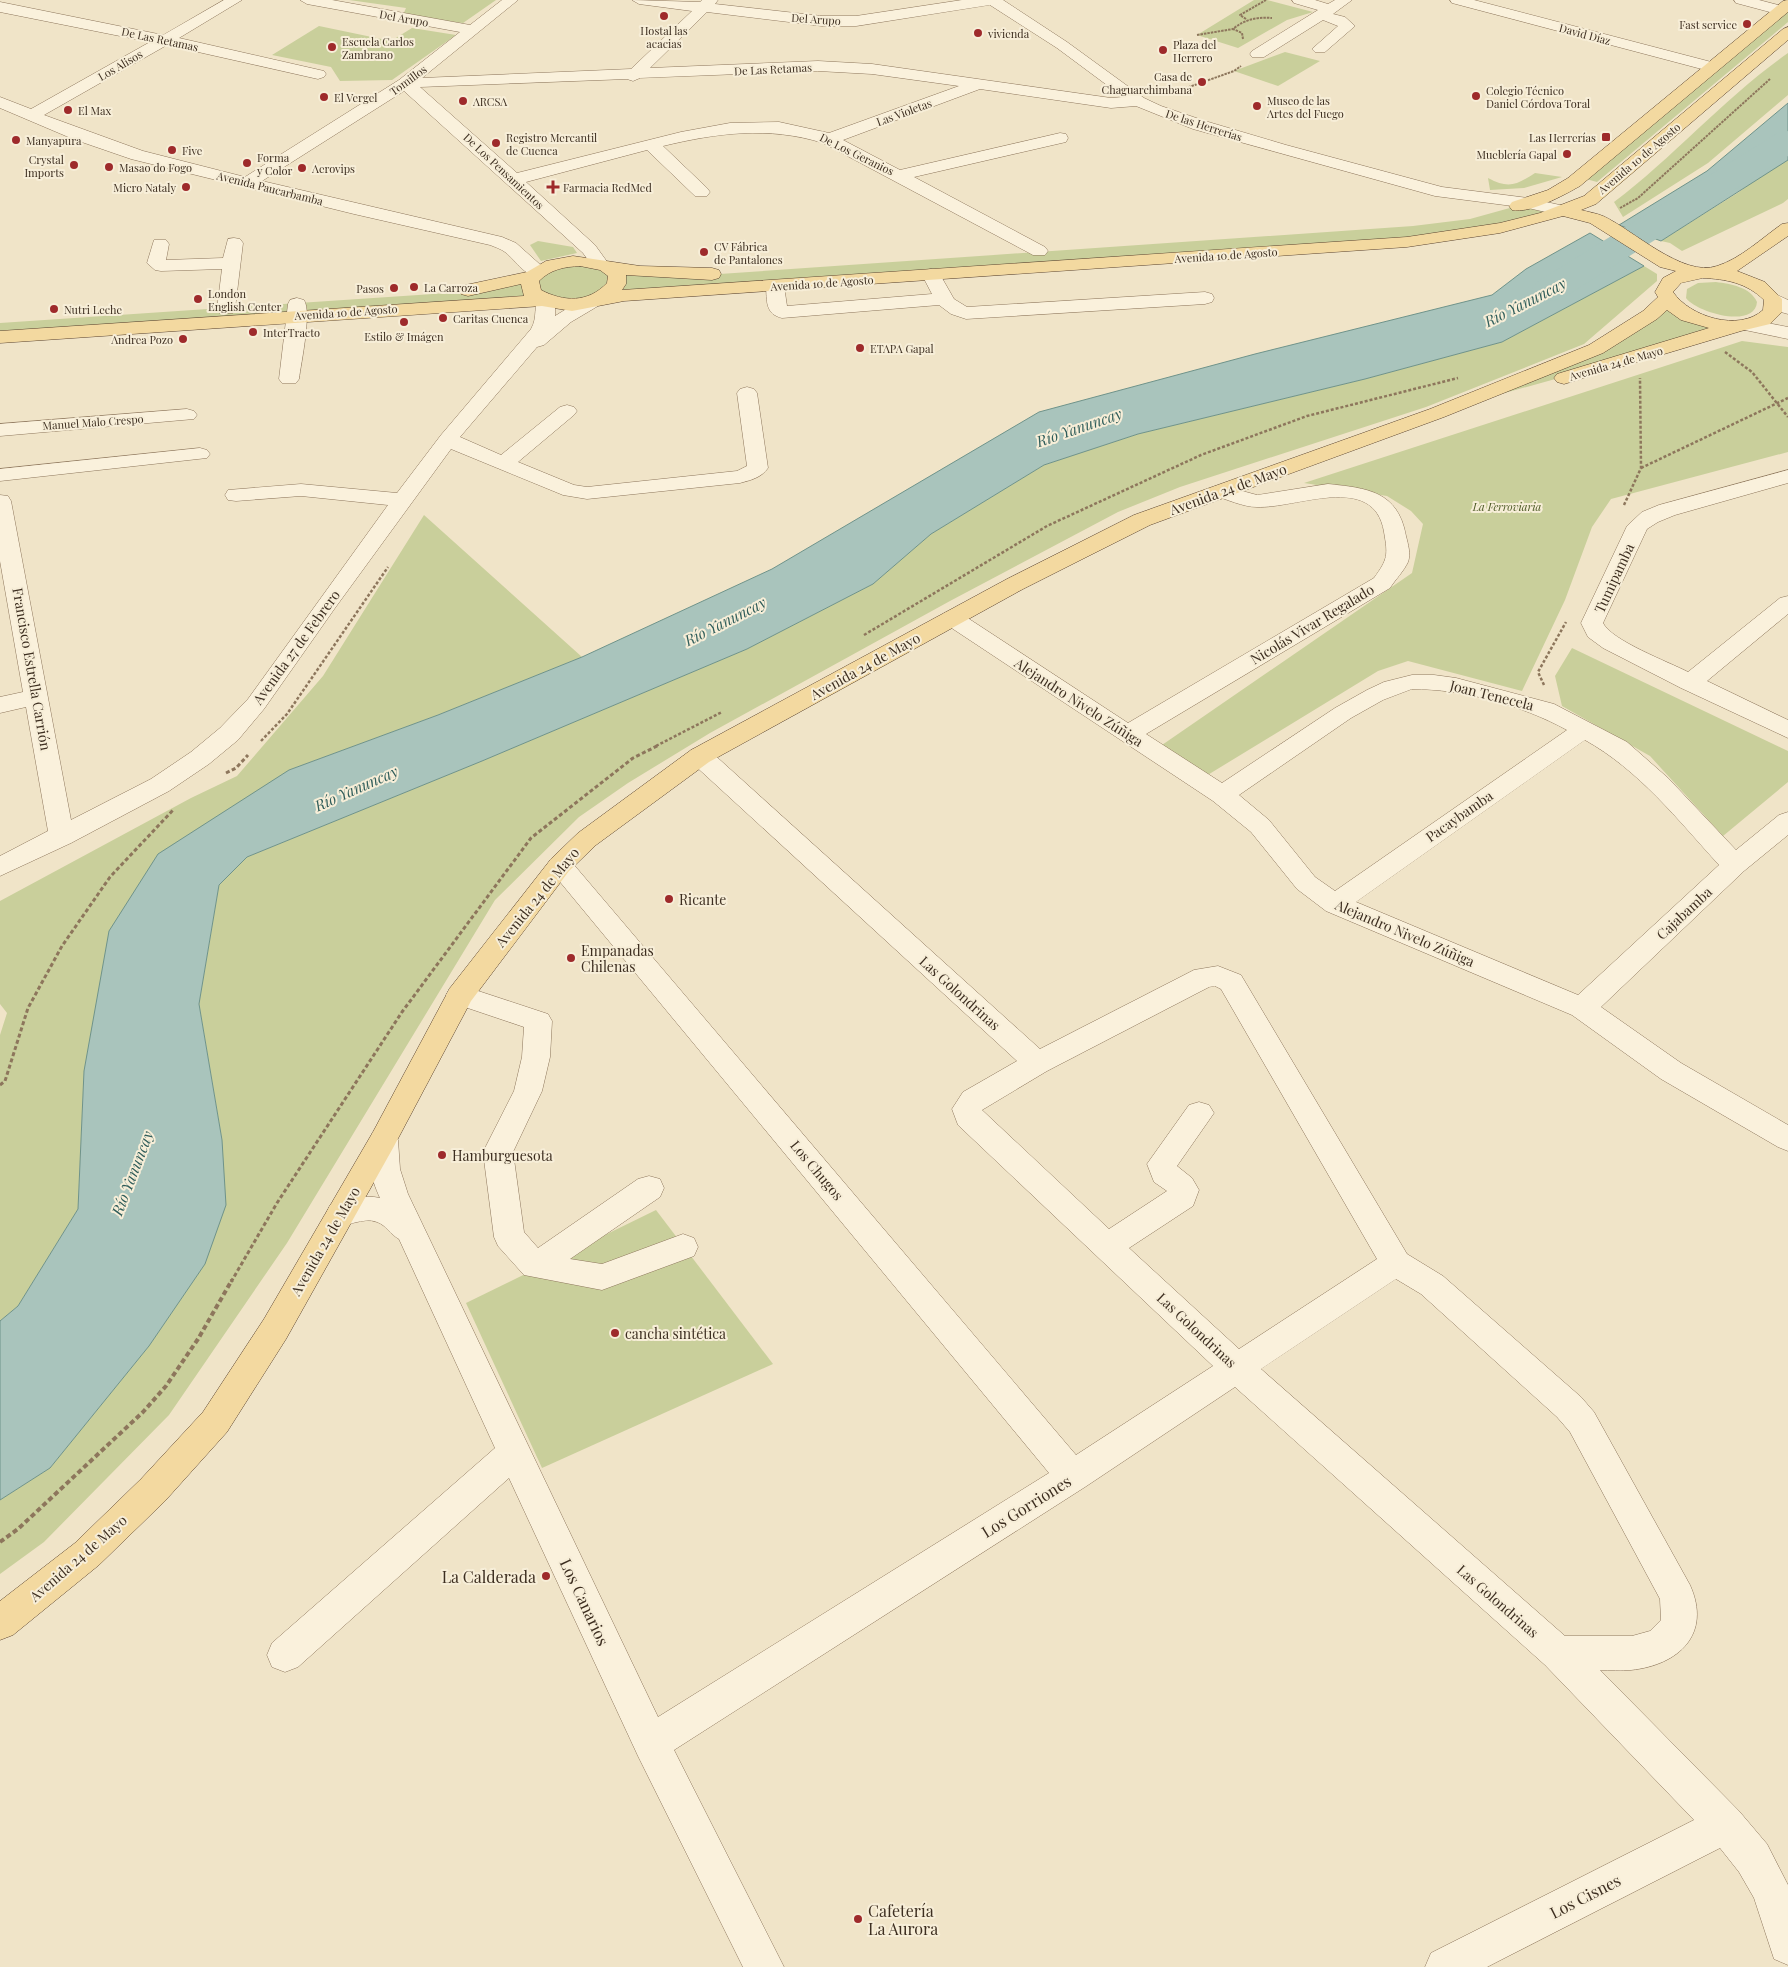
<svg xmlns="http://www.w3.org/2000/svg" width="1788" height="1967" font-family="'Playfair Display',serif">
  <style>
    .green { fill: #c9cf9b }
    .water { fill: #a9c4bc; stroke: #6f938a }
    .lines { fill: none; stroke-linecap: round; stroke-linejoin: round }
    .river { fill: #a9c4bc; fill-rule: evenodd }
    .minor-casing { stroke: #8d765c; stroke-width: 1 }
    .major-casing { stroke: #5b4430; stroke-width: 1 }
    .path-far3 { stroke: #8d765c; stroke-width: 2; stroke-dasharray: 2.5 1; stroke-linecap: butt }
    .path-far2 { stroke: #8d765c; stroke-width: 2.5; stroke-dasharray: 3 2; stroke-linecap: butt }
    .path-far1 { stroke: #8d765c; stroke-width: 3; stroke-dasharray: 4 2.5; stroke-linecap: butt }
    .path { stroke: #8d765c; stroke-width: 4; stroke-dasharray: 5 3; stroke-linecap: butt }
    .minor { fill: #faf1dc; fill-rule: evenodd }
    .major { fill: #f3d9a0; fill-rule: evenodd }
    .poi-dot { fill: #9e2a2b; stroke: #f7eed8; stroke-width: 2 }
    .labels { text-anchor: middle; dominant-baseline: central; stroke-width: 4; stroke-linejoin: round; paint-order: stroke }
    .far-street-label { font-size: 11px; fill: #3d2e20; stroke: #f7eed8 }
    .far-poi-label { font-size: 11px; fill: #3d2e20; stroke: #f7eed8; text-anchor: start }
    .far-park-label { font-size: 11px; font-style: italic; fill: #4d5a26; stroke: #f7eed8 }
    .street-label { font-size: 14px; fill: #3d2e20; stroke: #f7eed8 }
    .poi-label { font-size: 14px; fill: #3d2e20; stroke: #f7eed8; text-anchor: start }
    .water-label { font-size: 15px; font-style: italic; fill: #2f5d5a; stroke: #f7eed8 }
    .near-street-label { font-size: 16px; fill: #3d2e20; stroke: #f7eed8 }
    .near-poi-label { font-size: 16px; fill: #3d2e20; stroke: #f7eed8; text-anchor: end }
  </style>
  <rect width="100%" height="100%" fill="#f0e4c8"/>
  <!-- green -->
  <g class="green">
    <path d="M349,0H496L463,23L403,15L406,8Z"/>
    <path d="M1254,0H1267L1313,12L1287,20L1238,48L1197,35Z"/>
    <path d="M1788,11V22L1597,182L1586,179Z"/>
    <path d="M319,26L391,41L412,28L456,35L392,80L340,81L331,67L272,55Z"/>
    <path d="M1285,52L1320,61L1278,86L1234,71Z"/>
    <path d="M1788,53V95L1708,163L1623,217L1614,202C1675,156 1726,96 1788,53Z"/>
    <path d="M1788,155V199L1783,203L1682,251L1670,243L1661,241L1739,192Z"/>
    <path d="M1535,173L1562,177L1524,188L1490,190L1488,178C1509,189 1516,185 1535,173Z"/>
    <path d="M1528,203L1563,211L1485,232L608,295L614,271L705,275L1413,226L1470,219Z"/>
    <path d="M538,241L573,247L577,253L541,261L530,245Z"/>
    <path d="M568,264L593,266L609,274L610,286C577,303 570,306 536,288L539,276Z"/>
    <path d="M1644,266L1657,274V281L1584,344L1426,407L1180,487L1118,512L950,601L710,733L628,783L579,817L495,900L287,1243L169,1415L44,1542L0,1574V1500L50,1468L149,1346L205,1264L222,1140L199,1004L219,885L247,857L482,761L747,649L873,584L931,534L1044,465L1138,434L1365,379L1502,342Z"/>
    <path d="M533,276L536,297L0,337V323L448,293L480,289Z"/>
    <path d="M1716,282C1731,284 1750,287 1757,302C1755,329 1697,313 1686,298L1687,289L1698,283Z"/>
    <path d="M1666,304L1714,326L1634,357L1469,403L1598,351Z"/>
    <path d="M1742,341L1788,347V452L1611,499L1592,527L1565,600L1522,691L1408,661L1378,671L1206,776L1162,745L1412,573L1423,524L1411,511L1387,496L1304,483Z"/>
    <path d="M424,515L582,657L438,715L289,770L84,1071L78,1209L18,1306L0,1321V1035L7,1013L0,1004V901L191,798L237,776L323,676Z"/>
    <path d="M1572,648L1788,751V782L1723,836L1650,756L1562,706L1555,676Z"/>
    <path d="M656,1210L773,1364L542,1468L466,1303Z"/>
  </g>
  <!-- water -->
  <g class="water">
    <path d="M1788,103V160L1661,241L1619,225L1707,171Z"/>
    <path d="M1590,233L1644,266L1502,342L1365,379L1138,434L1044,465L931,534L873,584L747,649L482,761L247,857L219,885L199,1004L222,1140L226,1205L205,1264L149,1346L50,1468L0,1500V1321L18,1306L78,1209L84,1071L109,931L158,854L289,770L438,715L582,657L772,569L1039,412L1255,354L1492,295L1526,269Z"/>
  </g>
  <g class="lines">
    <!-- river -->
    <path class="river" d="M1788,131V156L1563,298L1550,301L1537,298L1531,290L1537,282L1776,134Z"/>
    <!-- minor casing -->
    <g class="minor-casing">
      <g id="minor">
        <path d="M224,0H242L179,38L324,71L326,74L324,77L318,79L167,45L44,115L143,151L245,177L399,80L460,32L307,4L300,0H332L470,25L502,0H518L422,78L631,69L692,11L639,4L632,0L700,2L702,0H718L715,4L822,16H856L962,0H1003L1067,42L1144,98L1161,106L1205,121L1286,145L1442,187L1528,198L1569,207L1572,211L1569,215L1563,216L1528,208L1435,196L1193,129L1136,106L1111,108L980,89L843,140L900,170L1060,133L1066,134L1068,138L1066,142L914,177L1045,247L1048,251L1045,255H1033L823,143C769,126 717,133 663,146L707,188L710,192L707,196H695L647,150L526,182L595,245L608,263L605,267H593L583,253L404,91L262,181L502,237L516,243L544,268L546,272L544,276C526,280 517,261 505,252C501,249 495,247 490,245L354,214L131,159L73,139L0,108V97L31,109L150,42L0,12V2L163,35ZM990,5L1057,48L1123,97L1111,98L872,64L818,61L650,68L707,12L822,26H856ZM818,71L872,74L959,86L829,133L779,122L730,123L681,132L517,173L420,87L627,79L633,81L640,78Z"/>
        <path d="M1292,0H1315L1328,4L1335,0H1352L1333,14L1345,17L1355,26L1325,52H1315L1312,49L1338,26L1323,20L1264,57H1252L1250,54L1252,51L1318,10L1294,3Z"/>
        <path d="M1450,0H1474L1719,64L1721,67L1713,72L1452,3Z"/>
        <path d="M1734,0H1759L1786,7L1788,11L1781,15L1736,3Z"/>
        <path d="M234,238L240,239L243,243L235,309L233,313H219L217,309L222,269L161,271L155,270L147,263L154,240H166L169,244L166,260L223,258L228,239Z"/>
        <path d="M931,269L938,271L954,299L967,307L1205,292L1212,294L1214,298L1212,302L1205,304L966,319L951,314L939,305L782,318C765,314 767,301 766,286L768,282H782L784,286L787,306L932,294L922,275L924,271Z"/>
        <path d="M1773,293L1788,300V314L1781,312L1764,299L1766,295Z"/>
        <path d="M546,295L553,297L555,301V316L584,298H598L600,302L598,306L571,322L544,345L537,347L460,437L501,455L560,407L567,405L574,407L577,411L574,415L518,462L574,485L587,487L737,471L747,466L737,393L740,389L747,387L754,389L757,393L768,468C761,478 751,480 740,483L587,499L563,495L451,449L335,608L264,709L238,740L209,764L169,791L71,843L0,876V856L48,831L26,707L0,713V697L23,692L0,561V495L8,496L11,501L71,820L151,779L191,752L220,728L248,699L388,505L301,496L236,501L228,500L225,495L228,490L301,484L397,493L441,435L531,329C538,317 533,306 539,297Z"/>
        <path d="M297,298L304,300C312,312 301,363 299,379L296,383H282L279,379L288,304L290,300Z"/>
        <path d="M1747,319L1788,327V339L1740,329L1737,325L1740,321Z"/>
        <path d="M187,409L194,411L197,415L194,419L0,436V424Z"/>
        <path d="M200,448L207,450L210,454L207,458L0,481V469Z"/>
        <path d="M1788,470V483L1675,515L1658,522L1647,529L1603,623C1612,641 1669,662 1688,672L1780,598L1788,596V614L1707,681L1788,720V738L1681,688L1603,648L1588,637L1581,623L1627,526L1642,512L1659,505Z"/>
        <path d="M1328,484C1367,488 1398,491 1406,536C1408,544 1411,554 1408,562C1404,571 1395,580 1390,588L1146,734L1222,783L1335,708L1367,690L1384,682L1412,675H1434L1456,678L1554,704L1627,742L1668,778L1736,850L1779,815L1788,812V835L1744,871L1601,1007L1681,1063L1788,1125V1151L1778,1147L1661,1079L1572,1015L1326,911L1297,889L1251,832L1213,801L944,623L941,618L944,613L952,611L960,613L1128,723L1374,578C1388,559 1388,555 1384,532C1374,471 1295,509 1257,507C1243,507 1226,499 1213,495L1209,491L1213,487L1220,485L1257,495ZM1412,689C1464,689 1521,705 1567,730L1335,891L1315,877L1269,820L1239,795L1351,718L1383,700ZM1585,740C1639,770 1678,820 1719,865L1578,995L1356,902Z"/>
        <path d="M700,748L709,750L1040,1049L1194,970L1218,966L1241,975L1407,1254L1443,1276L1581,1397L1594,1412L1690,1585C1712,1634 1679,1665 1631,1670C1621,1671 1610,1670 1600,1670L1739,1811L1767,1844L1788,1885V1965L1774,1959L1754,1898L1739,1872L1720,1848L1487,1967H1425L1431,1953L1694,1820L1545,1665L1235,1387L1085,1487L674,1750L784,1967H743L638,1756L509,1478L298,1667L285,1672L272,1667L267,1655L272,1643L495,1448L399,1239C391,1235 386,1225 377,1222C362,1216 349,1229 330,1223L326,1214L330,1205C346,1200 363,1194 380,1198C371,1179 363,1150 373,1132L383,1128L393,1132L398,1140L400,1169L408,1194L658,1717L1049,1473L551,871L547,865L551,859L560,856L569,859L1076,1455L1213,1366L958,1125L952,1109L963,1092L1017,1061L691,762L688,756L691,750ZM1215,986L1221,989L1377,1259L1239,1349L1129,1248L1193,1206L1199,1190L1192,1178L1177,1166L1214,1113L1209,1105L1199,1102L1189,1105L1147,1164L1154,1182L1167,1191L1109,1229L982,1110L1047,1071L1209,987ZM1396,1279L1421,1294L1557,1417L1570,1432L1660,1599L1661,1620L1650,1631L1632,1636H1565L1261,1369Z"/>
        <path d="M460,985L548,1014L552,1021L550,1057L542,1091L513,1152L524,1232L538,1248L638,1179L649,1176L660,1179L664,1188L660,1197L570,1259L602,1264L683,1234L694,1238L698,1247L694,1256L602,1290L524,1275L498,1246L494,1237L483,1152L514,1091L522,1057L524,1027L450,1002L446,995L450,988Z"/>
      </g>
    </g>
    <!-- major casing -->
    <g class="major-casing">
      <g id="major">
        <path d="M1788,0V12L1580,186C1564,195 1530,214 1512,210L1509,206L1512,202L1548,190L1568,178L1783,1Z"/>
        <path d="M1788,27V40L1596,204L1581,210C1588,212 1596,213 1603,216C1632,229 1683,278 1717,266C1740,259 1762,238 1782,224L1788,223V236L1737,271L1765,282L1782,299V312L1770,324L1741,331L1564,384L1557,382L1554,378L1557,374L1709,328L1681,320L1667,310L1657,319L1603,353L1444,417L1150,525L1023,589L709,762L596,845L569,871L471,1001L393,1148L286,1339L227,1432L165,1501L99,1565L13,1635L0,1640V1601L75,1543L141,1479L203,1412L264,1319L373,1132L450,988L551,859L578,833L691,750L1007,579L1134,515L1430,409L1589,345L1643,311L1658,297L1655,292L1663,278L1676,271L1660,267L1590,223L1563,216L1500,233L1407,247L624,301L572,311L542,306L0,343V331L524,296L521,284L468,296L461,294L459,290L461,286L527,272L546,261L573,256L640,266L712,268L719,270L721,274L719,278L712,280L626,275V284L622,290L1407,237L1500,223L1540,213L1584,196L1783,29ZM580,266L600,270L608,276L607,283C588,303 564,302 541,290L539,281C551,269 564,267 580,266ZM1703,278C1726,279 1747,283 1764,300L1763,310C1739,332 1690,317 1673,292L1681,283Z"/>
      </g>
    </g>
    <!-- path-far3 -->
    <g class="path-far3">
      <path d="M1246,19L1240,15L1266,0"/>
      <path d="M1197,35L1233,29"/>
      <path d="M1243,39L1242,33L1233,29C1245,19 1257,17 1272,18"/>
      <path d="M1175,92L1234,71L1241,66"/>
      <path d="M1620,208L1638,198L1770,79"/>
    </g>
    <!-- path-far2 -->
    <g class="path-far2">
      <path d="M1725,352L1752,372L1788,417"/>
      <path d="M1641,468L1788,398"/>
      <path d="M1624,505L1641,468L1640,378"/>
      <path d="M864,635L1047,526L1201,455L1307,416L1458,378"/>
      <path d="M1544,685L1538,672L1566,622"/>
      <path d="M261,741L287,714L388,567"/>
      <path d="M656,746L722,712"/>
    </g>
    <!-- path-far1 -->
    <g class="path-far1">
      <path d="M226,773L236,768L248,755"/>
      <path d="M0,1085L5,1081L28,1008L62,946L110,877L174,809"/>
      <path d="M231,1282L277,1203L402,1012L531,838L633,758L659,745"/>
    </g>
    <!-- path -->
    <path class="path" d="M0,1542L18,1529L143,1412L166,1386L198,1339L232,1280"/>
    <!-- minor -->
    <use href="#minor" class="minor"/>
    <!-- major -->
    <use href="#major" class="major"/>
  </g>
  <!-- markers -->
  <g class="poi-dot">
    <circle cx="664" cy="16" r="5"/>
    <circle cx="1747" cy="24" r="5"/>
    <circle cx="978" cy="33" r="5"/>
    <circle cx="332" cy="47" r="5"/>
    <circle cx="1163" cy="50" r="5"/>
    <circle cx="1202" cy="82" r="5"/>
    <circle cx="1476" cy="96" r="5"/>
    <circle cx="324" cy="97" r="5"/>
    <circle cx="463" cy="101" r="5"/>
    <circle cx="1257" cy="106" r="5"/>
    <circle cx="68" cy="110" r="5"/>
    <rect x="1601" y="132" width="10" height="10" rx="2.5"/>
    <circle cx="16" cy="140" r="5"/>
    <circle cx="496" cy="143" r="5"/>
    <circle cx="172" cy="150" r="5"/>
    <circle cx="1567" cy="154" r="5"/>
    <circle cx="247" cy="163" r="5"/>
    <circle cx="74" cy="165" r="5"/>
    <circle cx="109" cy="167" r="5"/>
    <circle cx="302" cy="168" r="5"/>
    <circle cx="186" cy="187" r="5"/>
    <path d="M550.5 179.5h5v5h5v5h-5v5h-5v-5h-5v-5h5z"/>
    <circle cx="704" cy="252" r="5"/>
    <circle cx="414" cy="287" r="5"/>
    <circle cx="394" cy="288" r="5"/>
    <circle cx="198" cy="299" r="5"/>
    <circle cx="54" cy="309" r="5"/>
    <circle cx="443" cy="318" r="5"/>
    <circle cx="404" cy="322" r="5"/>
    <circle cx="253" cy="332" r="5"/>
    <circle cx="183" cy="339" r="5"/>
    <circle cx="860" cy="348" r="5"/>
    <circle cx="669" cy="899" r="5"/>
    <circle cx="571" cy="958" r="5"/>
    <circle cx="442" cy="1155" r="5"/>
    <circle cx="615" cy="1333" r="5"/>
    <circle cx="546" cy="1576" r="5"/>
    <circle cx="858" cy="1919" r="5"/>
  </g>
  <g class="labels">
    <!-- far-street labels -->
    <g class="far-street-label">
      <text transform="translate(404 18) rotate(10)">Del Arupo</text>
      <text transform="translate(816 19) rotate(4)">Del Arupo</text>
      <text transform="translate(1585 34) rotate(15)">David Díaz</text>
      <text transform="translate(160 39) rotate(12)">De Las Retamas</text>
      <text transform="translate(120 65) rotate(-30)">Los Alisos</text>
      <text transform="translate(773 69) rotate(-3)">De Las Retamas</text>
      <text transform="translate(408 80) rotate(-36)">Tomillos</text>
      <text transform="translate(904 112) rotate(-20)">Las Violetas</text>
      <text transform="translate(1204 125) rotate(18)">De las Herrerías</text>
      <text transform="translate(857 154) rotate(26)">De Los Geranios</text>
      <text transform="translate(1639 158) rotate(-40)">Avenida 10 de Agosto</text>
      <text transform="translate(504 171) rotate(43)">De Los Pensamientos</text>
      <text transform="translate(270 188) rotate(14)">Avenida Paucarbamba</text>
      <text transform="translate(1226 255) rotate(-4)">Avenida 10 de Agosto</text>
      <text transform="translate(822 283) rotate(-4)">Avenida 10 de Agosto</text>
      <text transform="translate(346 312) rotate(-4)">Avenida 10 de Agosto</text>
      <text transform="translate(1616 363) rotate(-16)">Avenida 24 de Mayo</text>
      <text transform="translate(93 422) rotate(-4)">Manuel Malo Crespo</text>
    </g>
    <!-- far-poi labels -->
    <g class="far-poi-label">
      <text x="1737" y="24" text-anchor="end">Fast service</text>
      <text x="664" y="30" text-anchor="middle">Hostal las<tspan x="664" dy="13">acacias</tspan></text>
      <text x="988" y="33">vivienda</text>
      <text x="342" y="41">Escuela Carlos<tspan x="342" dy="13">Zambrano</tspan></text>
      <text x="1173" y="44">Plaza del<tspan x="1173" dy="13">Herrero</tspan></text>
      <text x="1192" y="76" text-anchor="end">Casa de<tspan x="1192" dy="13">Chaguarchimbana</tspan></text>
      <text x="1486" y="90">Colegio Técnico<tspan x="1486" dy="13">Daniel Córdova Toral</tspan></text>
      <text x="334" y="97">El Vergel</text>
      <text x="1267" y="100">Museo de las<tspan x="1267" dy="13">Artes del Fuego</tspan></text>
      <text x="473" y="101">ARCSA</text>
      <text x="78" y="110">El Max</text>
      <text x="506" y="137">Registro Mercantil<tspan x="506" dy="13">de Cuenca</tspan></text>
      <text x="1596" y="137" text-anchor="end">Las Herrerías</text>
      <text x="26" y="140">Manyapura</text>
      <text x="182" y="150">Five</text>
      <text x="1557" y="154" text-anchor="end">Mueblería Gapal</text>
      <text x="257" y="157">Forma<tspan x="257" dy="13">y Color</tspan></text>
      <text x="64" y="159" text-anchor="end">Crystal<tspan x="64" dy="13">Imports</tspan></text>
      <text x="119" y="167">Masao do Fogo</text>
      <text x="312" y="168">Aerovips</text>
      <text x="176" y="187" text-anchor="end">Micro Nataly</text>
      <text x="563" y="187">Farmacia RedMed</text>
      <text x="714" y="246">CV Fábrica<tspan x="714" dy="13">de Pantalones</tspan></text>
      <text x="424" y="287">La Carroza</text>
      <text x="384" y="288" text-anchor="end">Pasos</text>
      <text x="208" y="293">London<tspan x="208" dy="13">English Center</tspan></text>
      <text x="64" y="309">Nutri Leche</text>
      <text x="453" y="318">Caritas Cuenca</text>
      <text x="263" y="332">InterTracto</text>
      <text x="404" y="336" text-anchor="middle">Estilo &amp; Imágen</text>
      <text x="173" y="339" text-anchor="end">Andrea Pozo</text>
      <text x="870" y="348">ETAPA Gapal</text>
    </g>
    <!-- far-park labels -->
    <g class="far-park-label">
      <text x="1507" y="506">La Ferroviaria</text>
    </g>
    <!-- street labels -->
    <g class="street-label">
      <text transform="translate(1228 489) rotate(-20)">Avenida 24 de Mayo</text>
      <text transform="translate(1614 578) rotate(-65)">Tumipamba</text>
      <text transform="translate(1312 624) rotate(-31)">Nicolás Vivar Regalado</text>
      <text transform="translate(296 647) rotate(-54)">Avenida 27 de Febrero</text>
      <text transform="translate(865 666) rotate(-29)">Avenida 24 de Mayo</text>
      <text transform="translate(32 669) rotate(80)">Francisco Estrella Carrión</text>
      <text transform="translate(1492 695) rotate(14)">Joan Tenecela</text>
      <text transform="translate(1079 702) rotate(33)">Alejandro Nivelo Zúñiga</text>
      <text transform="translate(1459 816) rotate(-35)">Pacaybamba</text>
      <text transform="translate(537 897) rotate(-51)">Avenida 24 de Mayo</text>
      <text transform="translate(1684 913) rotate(-43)">Cajabamba</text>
      <text transform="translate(1405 933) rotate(23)">Alejandro Nivelo Zúñiga</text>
      <text transform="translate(960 993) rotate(42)">Las Golondrinas</text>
      <text transform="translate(817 1170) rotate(50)">Los Chugos</text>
      <text transform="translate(325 1241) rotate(-60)">Avenida 24 de Mayo</text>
      <text transform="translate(1197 1330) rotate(43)">Las Golondrinas</text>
      <text transform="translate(78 1558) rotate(-41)">Avenida 24 de Mayo</text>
      <text transform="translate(1498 1601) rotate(41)">Las Golondrinas</text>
    </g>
    <!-- poi labels -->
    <g class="poi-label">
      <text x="679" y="899">Ricante</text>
      <text x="581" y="950">Empanadas<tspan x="581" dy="16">Chilenas</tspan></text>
      <text x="452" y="1155">Hamburguesota</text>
      <text x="625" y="1333">cancha sintética</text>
    </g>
    <!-- water labels -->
    <g class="water-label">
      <text transform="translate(1525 302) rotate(-27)">Río Yanuncay</text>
      <text transform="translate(1079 427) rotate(-19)">Río Yanuncay</text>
      <text transform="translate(725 621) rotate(-27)">Río Yanuncay</text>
      <text transform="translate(356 788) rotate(-24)">Río Yanuncay</text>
      <text transform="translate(132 1173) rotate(-69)">Río Yanuncay</text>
    </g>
    <!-- near-street labels -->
    <g class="near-street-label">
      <text transform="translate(1026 1506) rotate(-32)">Los Gorriones</text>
      <text transform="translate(585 1602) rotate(65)">Los Canarios</text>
      <text transform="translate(1585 1896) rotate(-27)">Los Cisnes</text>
    </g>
    <!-- near-poi labels -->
    <g class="near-poi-label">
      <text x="536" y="1576">La Calderada</text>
      <text x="868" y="1910" text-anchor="start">Cafetería<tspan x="868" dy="18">La Aurora</tspan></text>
    </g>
  </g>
</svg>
